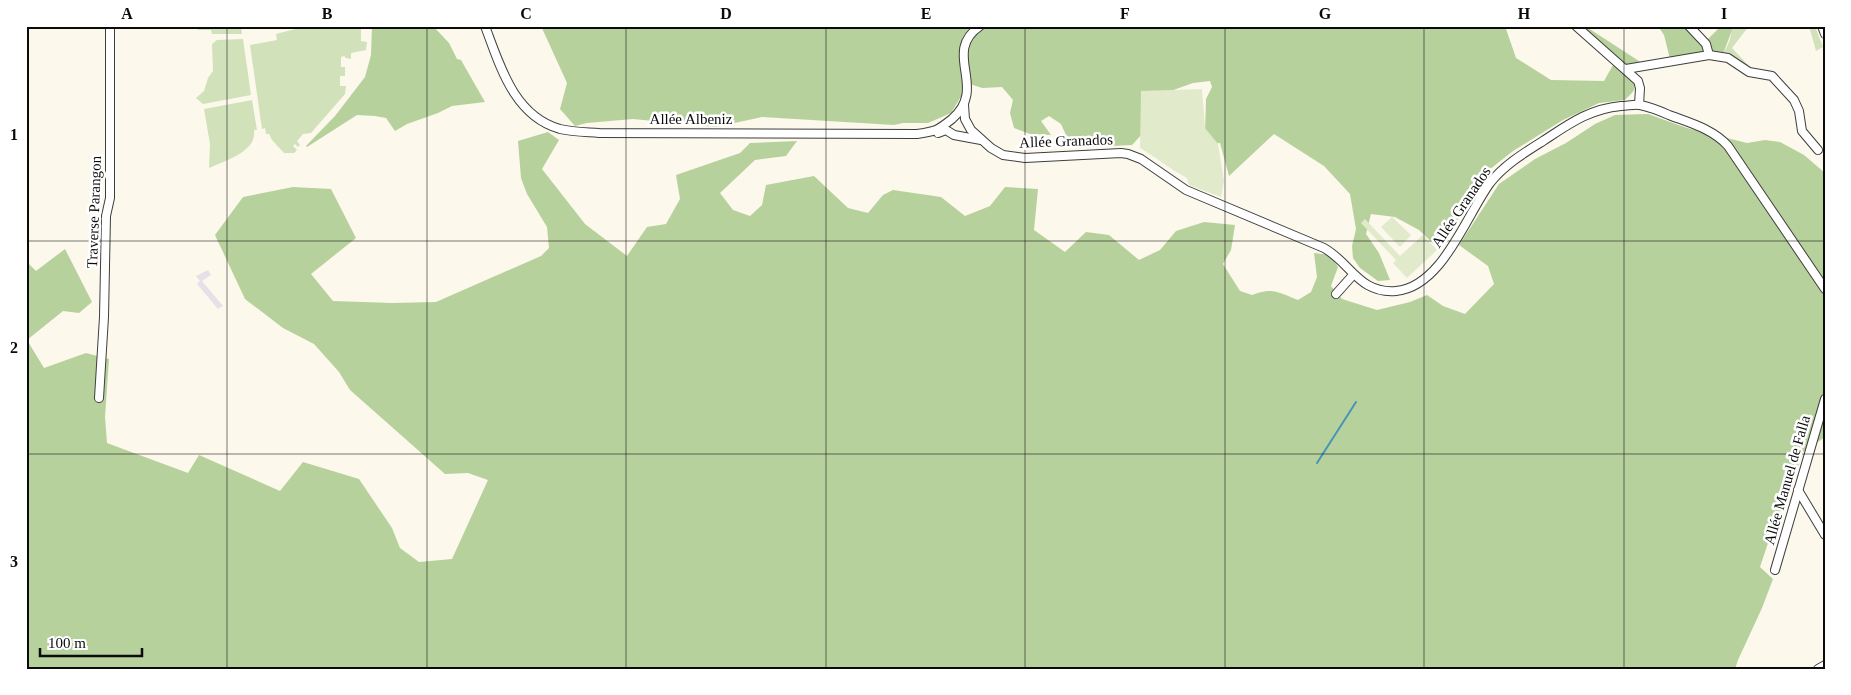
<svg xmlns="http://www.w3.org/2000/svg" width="1851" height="695" font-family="'Times New Roman',serif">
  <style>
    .industrial { fill: #e8e0e9 }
    .green { fill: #d1e2ba }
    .forest { fill: #b7d19c }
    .pitch { fill: #e1ebcb }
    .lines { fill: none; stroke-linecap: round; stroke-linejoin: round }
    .stream { stroke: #4893ba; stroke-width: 2 }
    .minor-casing { stroke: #3e3e3e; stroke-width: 10 }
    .minor { stroke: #fff; stroke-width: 8 }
    .grid { fill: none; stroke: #0b0b0b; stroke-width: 1; stroke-opacity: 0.55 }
    .labels { text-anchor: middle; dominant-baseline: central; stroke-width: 5; stroke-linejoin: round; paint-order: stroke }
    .street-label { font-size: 15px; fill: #0b0b0b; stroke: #fff }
    .neatline { fill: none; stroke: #0b0b0b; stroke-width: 2 }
    .grid-label { font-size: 16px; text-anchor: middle; font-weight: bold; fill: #0b0b0b }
  </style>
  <rect width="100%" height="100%" fill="#fcf8ec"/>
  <!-- industrial -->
  <path class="industrial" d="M208,270L211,275L202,281L223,306L218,309L197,284L200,281L196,276Z"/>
  <!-- green -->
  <g class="green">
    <path d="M197,26H241L242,34H212L211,30H198Z"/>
    <path d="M307,26H361V41L367,42L366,50L351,53V59L346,58L344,56L341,57V67H345V76H340V86H346L345,94L311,133L303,134L297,141L300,145L298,147L295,144L293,146L297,150L294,153H284L272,140L269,134H266L265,128L262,129L250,45L277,40L276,34Z"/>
    <path d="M1730,26H1749L1732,48L1749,66L1723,54C1727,47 1734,34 1730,26Z"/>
    <path d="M1809,26H1815L1823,47L1816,51Z"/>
    <path d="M243,39L251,95L203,104L196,98L204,91L208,78L213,71L212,44L217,40Z"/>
    <path d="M252,100L257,130H254C257,152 226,160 209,168L210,144L204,109Z"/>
  </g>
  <!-- forest -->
  <g class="forest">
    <path d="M372,26H433L449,43L457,59L461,60L485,102L452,106L438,113L407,124L395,131L386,118L375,116L357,115L307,147L306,146L335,116L365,77L371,55Z"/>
    <path d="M541,26H1505L1516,58L1551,80L1604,81L1613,65C1619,70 1638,80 1634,90C1632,94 1627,97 1625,100L1599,103L1563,120L1513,151L1489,170L1451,231L1438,248L1419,230L1395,217L1371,214L1366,234L1379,253L1390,280L1378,281L1360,268L1353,258L1352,246L1356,229L1350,194L1324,166L1274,134L1229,176L1220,143L1179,148L1205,134L1206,99L1212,87L1210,81L1193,83L1165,93L1144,132L1132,145L1090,147L1074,143L1066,135L1061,124L1049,116L1041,121L1051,135L1030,134L1014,128L1010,113L1013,100L1002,87L982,88L964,82L962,95L951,113L928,123H903L894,125L762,117L716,127L633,119L587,123L575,126L560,109L567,83Z"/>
    <path d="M1581,26H1585L1642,63L1627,66Z"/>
    <path d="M1658,26H1688L1706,46V53L1670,59L1664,35Z"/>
    <path d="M1721,26H1730L1732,30L1723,54L1712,51L1707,40Z"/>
    <path d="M1648,114L1687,128L1747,143L1765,140L1780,142L1804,155L1825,173V437L1803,452L1788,496L1774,525L1760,567L1773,579L1762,608L1738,660L1735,669H26V261L36,271L65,249L92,302L79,313L63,311L27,340L44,368L86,353L109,359L105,417L107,443L188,473L199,455L280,491L303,462L359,479L392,528L400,548L419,562L452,559L488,480L468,473L445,474L350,390L339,372L314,344L283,328L245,299L215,235L243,197L293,187L331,189L356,238L311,274L333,301L392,303L436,302L541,256L549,248L547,227L527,194L521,178L518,141L548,132L559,140L542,169L585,224L627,256L647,227L666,224L680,199L676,175L740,153L750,143L797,141L786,156L755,160L720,193L733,210L750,216L762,205L766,185L814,176L848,208L868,213L883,195L893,190L941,197L965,216L990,206L1005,187L1038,189L1034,230L1065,252L1086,232L1109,235L1139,260L1160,250L1176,231L1204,222L1235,225L1231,250L1223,264L1240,291L1252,295C1272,287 1278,292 1298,300L1311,292L1317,277L1314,253L1330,255L1338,267L1331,286L1342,299L1377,310L1410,302L1427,295L1443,306L1465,314L1494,284L1488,266L1459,245L1499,184L1535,159L1566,143L1595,124L1615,115Z"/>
  </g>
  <!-- pitch -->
  <g class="pitch">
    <path d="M1202,89L1205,128L1218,144L1224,181L1221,197L1189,185L1187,178C1170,169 1157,158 1140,148L1141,91Z"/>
    <path d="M1392,217L1411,235L1400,247L1381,227Z"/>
    <path d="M1365,219L1400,256L1423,235L1437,250L1407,278L1393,263L1396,260L1361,223Z"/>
  </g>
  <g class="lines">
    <!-- stream -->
    <path class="stream" d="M1317,463L1356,402"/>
    <!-- minor casing -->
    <g class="minor-casing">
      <g id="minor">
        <path d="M485,26C500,66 514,116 560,129C573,132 586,132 599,133L917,134C924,133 930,132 936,130C942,127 947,123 952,119C989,87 941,53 980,26"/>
        <path d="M1576,26L1638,81L1640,88L1639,105"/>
        <path d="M1689,26L1706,44L1709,55"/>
        <path d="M1822,26L1825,34"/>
        <path d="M1626,69L1709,55L1728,58L1749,72L1772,76L1794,100L1799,111L1802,131L1818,150"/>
        <path d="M964,105L965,119L971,130L991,148L1003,155L1025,158L1121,153L1128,154L1141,159L1186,190L1324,248C1351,263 1359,294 1396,291C1442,287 1466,216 1490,183C1504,165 1524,153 1543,141C1569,124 1589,109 1621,106C1627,106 1634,104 1640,105C1650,107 1660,111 1669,115C1690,123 1713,129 1728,146L1825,289"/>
        <path d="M938,133L946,130L954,135L981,140"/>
        <path d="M1336,294L1353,275"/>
        <path d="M99,398L104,317L106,216L110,198V26"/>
        <path d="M1798,490L1825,535"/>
        <path d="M1775,570L1825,399"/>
        <path d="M1818,669L1825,665"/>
      </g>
    </g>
    <!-- minor -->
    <use href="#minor" class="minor"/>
  </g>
  <!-- grid -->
  <path class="grid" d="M227,26V669M427,26V669M626,26V669M826,26V669M1025,26V669M1225,26V669M1424,26V669M1624,26V669M26,241H1825M26,454H1825"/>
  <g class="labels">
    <!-- street labels -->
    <g class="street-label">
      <text x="691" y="119">Allée Albeniz</text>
      <text transform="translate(1066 141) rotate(-2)">Allée Granados</text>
      <text transform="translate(1461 207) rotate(-56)">Allée Granados</text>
      <text transform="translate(94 212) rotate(-88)">Traverse Parangon</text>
      <text transform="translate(1787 480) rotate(-74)">Allée Manuel de Falla</text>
    </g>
  </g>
  <!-- border -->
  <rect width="1851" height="695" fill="none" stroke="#ffffff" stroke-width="55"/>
  <!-- scale -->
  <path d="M40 648v8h102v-8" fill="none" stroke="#0b0b0b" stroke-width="2.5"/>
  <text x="48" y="648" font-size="15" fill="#0b0b0b" stroke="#ffffff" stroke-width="4" paint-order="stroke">100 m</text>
  <rect x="28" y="28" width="1796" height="640" class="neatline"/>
  <g class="grid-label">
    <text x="127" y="19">A</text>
    <text x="327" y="19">B</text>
    <text x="526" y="19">C</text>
    <text x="726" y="19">D</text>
    <text x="926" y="19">E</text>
    <text x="1125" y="19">F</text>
    <text x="1325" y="19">G</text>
    <text x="1524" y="19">H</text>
    <text x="1724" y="19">I</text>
    <text x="14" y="140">1</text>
    <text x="14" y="353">2</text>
    <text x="14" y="567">3</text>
  </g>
</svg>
